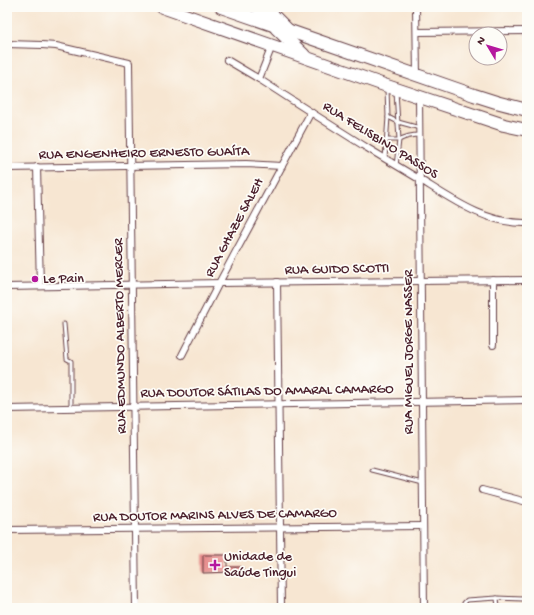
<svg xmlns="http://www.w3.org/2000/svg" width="534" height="615" font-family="'Gochi Hand',sans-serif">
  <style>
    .building { fill: #e68c8c }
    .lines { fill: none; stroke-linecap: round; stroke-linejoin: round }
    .lane-casing { stroke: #643d44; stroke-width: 5 }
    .street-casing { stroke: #643d44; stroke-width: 8 }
    .secondary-casing { stroke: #643d44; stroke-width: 11 }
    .highway-casing { stroke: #643d44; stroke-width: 14 }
    .lane { stroke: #fff; stroke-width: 3 }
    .street { stroke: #fff; stroke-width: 6 }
    .secondary { stroke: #fff; stroke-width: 9 }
    .highway { stroke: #fff; stroke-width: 12 }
    .poi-dot { fill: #b5179e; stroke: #fdfcf7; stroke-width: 1.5 }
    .labels { text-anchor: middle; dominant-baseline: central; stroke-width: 3.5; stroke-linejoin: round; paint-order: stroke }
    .street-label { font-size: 14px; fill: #4a1f2b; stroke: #fdfcf7 }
    .poi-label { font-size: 14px; fill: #4a1f2b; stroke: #fdfcf7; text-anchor: start }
  </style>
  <rect width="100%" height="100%" fill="#fdfcf7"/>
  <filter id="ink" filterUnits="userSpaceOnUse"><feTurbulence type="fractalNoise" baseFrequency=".025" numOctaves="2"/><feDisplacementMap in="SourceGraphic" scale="8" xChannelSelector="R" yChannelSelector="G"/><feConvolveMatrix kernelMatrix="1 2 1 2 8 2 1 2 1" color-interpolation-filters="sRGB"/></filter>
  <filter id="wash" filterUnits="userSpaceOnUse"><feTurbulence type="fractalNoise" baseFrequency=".012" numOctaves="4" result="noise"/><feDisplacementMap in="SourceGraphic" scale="16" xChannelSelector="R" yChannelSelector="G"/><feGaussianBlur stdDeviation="0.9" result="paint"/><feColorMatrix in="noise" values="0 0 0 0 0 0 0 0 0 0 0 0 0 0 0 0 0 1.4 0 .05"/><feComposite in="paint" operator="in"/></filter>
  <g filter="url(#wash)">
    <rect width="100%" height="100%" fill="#f7e6d2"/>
    <g id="blocks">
      <!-- building -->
      <path class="building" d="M203,555H227V567H243V574H234L235,572L203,573Z"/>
    </g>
  </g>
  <g filter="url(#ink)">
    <use href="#blocks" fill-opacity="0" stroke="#643d44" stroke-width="1"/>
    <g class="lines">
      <!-- lane casing -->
      <g class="lane-casing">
        <g id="lane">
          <path d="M388,117L398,122L420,128"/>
          <path d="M386,140H399L396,91"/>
          <path d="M385,159L388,117L387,89"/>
          <path d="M396,166L399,140C406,136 412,135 420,135"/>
          <path d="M64,324L67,359L71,361V407"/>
          <path d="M372,470L423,483"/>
          <path d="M497,598L498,608"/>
          <path d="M464,608V603L467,600L497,598L523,599"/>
        </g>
      </g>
      <!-- street casing -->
      <g class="street-casing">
        <g id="street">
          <path d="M416,7L417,76"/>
          <path d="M417,32L527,31"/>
          <path d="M7,44L42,45L56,46L129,63L136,608"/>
          <path d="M272,46L259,79C295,102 332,126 369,149C387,160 406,171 424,182C456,202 488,224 527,223"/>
          <path d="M227,60L259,79"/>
          <path d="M419,97L424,608"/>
          <path d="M37,167L40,286"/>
          <path d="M7,168L246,164L282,166"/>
          <path d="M493,280V345"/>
          <path d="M277,282L281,608"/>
          <path d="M7,287L219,283L527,280"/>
          <path d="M182,355L219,283L311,112"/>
          <path d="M7,409L527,400"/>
          <path d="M482,490L527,502"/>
          <path d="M7,530L423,526"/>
        </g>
      </g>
      <!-- secondary casing -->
      <g class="secondary-casing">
        <g id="secondary">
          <path d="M255,7L271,23"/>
          <path d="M263,7L276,16L290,30"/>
        </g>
      </g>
      <!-- highway casing -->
      <g class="highway-casing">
        <g id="highway">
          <path d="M162,7L387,86L504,125L527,130"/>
          <path d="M221,7L474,95L496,102L527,110"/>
          <path d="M276,28L304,55"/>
        </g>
      </g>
      <!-- lane -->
      <use href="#lane" class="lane"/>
      <!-- street -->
      <use href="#street" class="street"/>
      <!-- secondary -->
      <use href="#secondary" class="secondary"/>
      <!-- highway -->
      <use href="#highway" class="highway"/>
    </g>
  </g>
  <!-- markers -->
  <g class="poi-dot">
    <circle cx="35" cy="279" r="4"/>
    <path d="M213 559h4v4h4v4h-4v4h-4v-4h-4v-4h4z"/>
  </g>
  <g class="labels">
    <!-- street labels -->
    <g class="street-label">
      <text transform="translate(380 141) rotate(32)">RUA FELISBINO PASSOS</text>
      <text transform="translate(144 154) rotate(-1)">RUA ENGENHEIRO ERNESTO GUAÍTA</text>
      <text transform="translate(235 228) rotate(-62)">RUA GHAZE SALEH</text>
      <text transform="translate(337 270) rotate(-1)">RUA GUIDO SCOTTI</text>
      <text transform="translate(121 336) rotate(-91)">RUA EDMUNDO ALBERTO MERCER</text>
      <text transform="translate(409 352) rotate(-90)">RUA MIGUEL JORGE NASSER</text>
      <text transform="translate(267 392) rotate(-1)">RUA DOUTOR SÁTILAS DO AMARAL CAMARGO</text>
      <text transform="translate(215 516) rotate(-1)">RUA DOUTOR MARINS ALVES DE CAMARGO</text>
    </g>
    <!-- poi labels -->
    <g class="poi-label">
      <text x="43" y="279">Le Pain</text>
      <text x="224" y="557">Unidade de<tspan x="224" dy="16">Saúde Tingui</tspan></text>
    </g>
  </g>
  <!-- margin -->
  <rect width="534" height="615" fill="none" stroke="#fdfcf7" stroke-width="24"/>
  <!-- north arrow -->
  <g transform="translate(488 46) rotate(308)"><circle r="19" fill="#fdfcf7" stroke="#b5a4a5"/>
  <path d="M0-3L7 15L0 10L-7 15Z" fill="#b5179e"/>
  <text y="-6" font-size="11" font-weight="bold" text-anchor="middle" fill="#4a1f2b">N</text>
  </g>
</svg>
